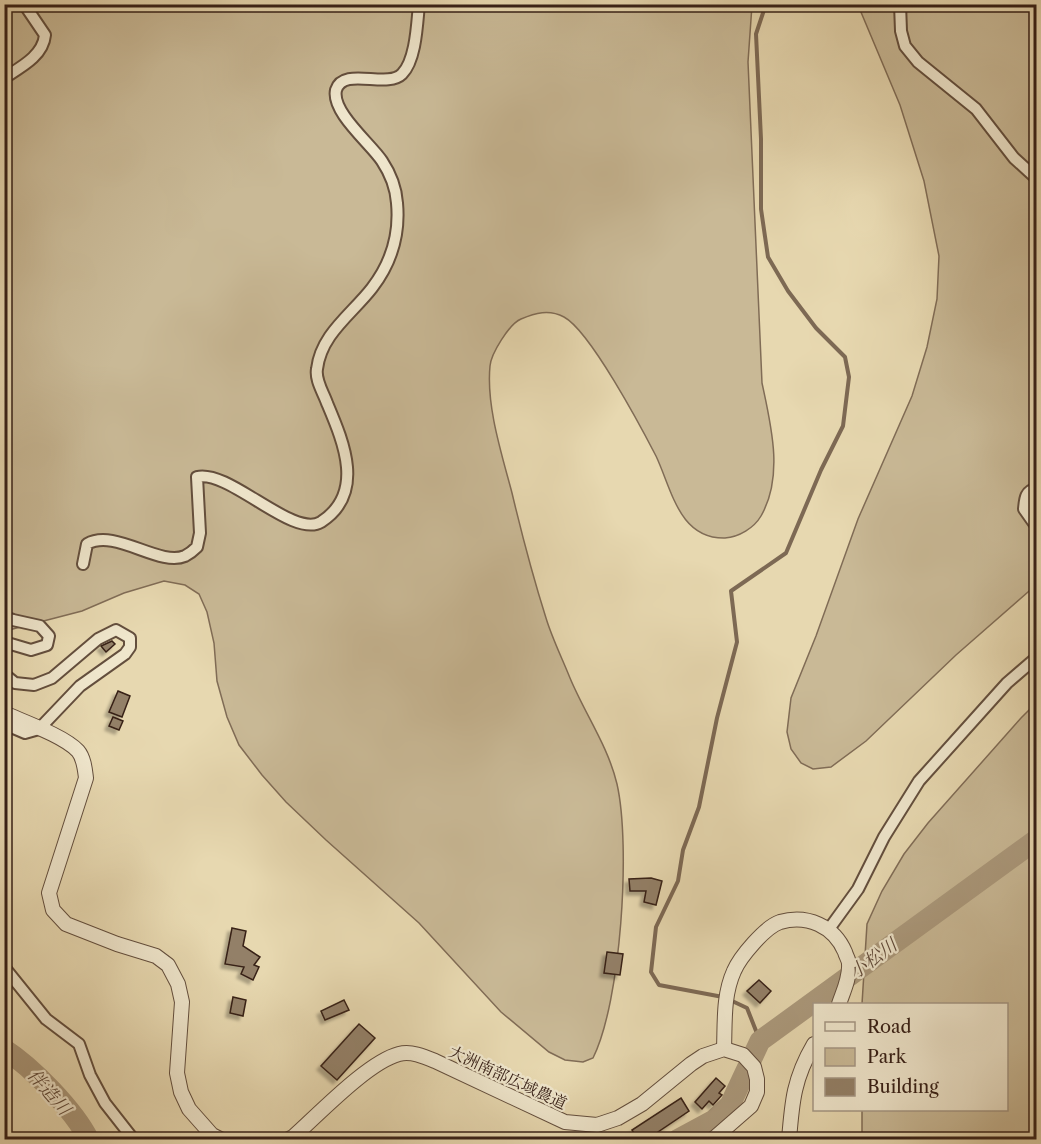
<svg xmlns="http://www.w3.org/2000/svg" width="1041" height="1144" font-family="'Libre Caslon Text','Noto Serif JP',serif">
  <style>
    .green { fill: #c9b996; stroke: #806c56; stroke-width: 1.5 }
    .lines { fill: none; stroke-linecap: round; stroke-linejoin: round }
    .stream { stroke: #7d6954; stroke-width: 4 }
    .river { stroke: #ab997c; stroke-width: 21 }
    .building { fill: #938067; stroke: #372017; stroke-width: 1.5; filter: url(#shadow) }
    .minor-casing { stroke: #634e3d; stroke-width: 14 }
    .tertiary-casing { stroke: #634e3d; stroke-width: 16 }
    .minor { stroke: #efe6cc; stroke-width: 10 }
    .tertiary { stroke: #efe6cc; stroke-width: 14 }
    .labels { text-anchor: middle; dominant-baseline: central; stroke-width: 4.5; stroke-linejoin: round; paint-order: stroke }
    .street-label { font-size: 16px; fill: #372017; stroke: #efe6cc }
    .water-label { font-size: 18px; font-style: italic; fill: #604a3a; stroke: #efe6cc }
  </style>
  <defs>
    <filter id="shadow"><feDropShadow dx="-4" dy="4" stdDeviation="1.5" flood-color="#0004"/></filter>
  </defs>
  <rect width="100%" height="100%" fill="#e7d8b0"/>
  <filter id="stains"><feTurbulence type="fractalNoise" baseFrequency=".00333" numOctaves="4"/><feColorMatrix values="0 0 0 0 .2 0 0 0 0 .09 0 0 0 0 .02 0 0 0 .5 -.17"/></filter>
  <radialGradient id="worn" r=".72"><stop offset=".6" stop-color="#630" stop-opacity="0"/><stop offset="1" stop-color="#630" stop-opacity=".3"/></radialGradient>
  <!-- green -->
  <g class="green">
    <path d="M4,5H752L748,62L762,383C771,425 784,476 761,516C754,528 739,537 725,538C679,539 672,490 656,456C641,427 590,331 564,317C549,309 535,313 521,319C509,324 491,354 490,366C486,406 502,455 512,493C522,535 533,577 546,618C552,638 562,658 570,678C585,714 608,746 617,784C631,846 621,1002 593,1058L583,1062L565,1060L549,1052L501,1012L419,923L326,840L286,802L262,775L239,745L227,717L217,681L214,643L207,612L199,594L185,585L164,581L124,593L82,611L5,631Z"/>
    <path d="M858,5H1036V585L956,655L866,741L831,767L813,769L801,763L791,749L787,732L791,698L816,636L858,519L912,396L927,347L937,299L939,256L924,181L900,105Z"/>
    <path d="M1036,703V1139H862V1110H1006V1004H862L867,924L882,891L904,854L928,823L1021,718Z"/>
  </g>
  <g class="lines">
    <!-- stream -->
    <g class="stream">
      <path d="M723,997L659,985L651,972L656,927L678,881L683,850L699,807L717,718L737,642L731,591L786,553L821,470L843,426L849,377L845,357L816,328L788,291L768,257L761,209V139L756,34L766,4"/>
      <path d="M730,1000L747,1008L760,1041"/>
    </g>
    <!-- river -->
    <g class="river">
      <path d="M4,1049C32,1067 74,1110 89,1140"/>
      <path d="M677,1140L714,1120L730,1105L760,1041L1036,840"/>
    </g>
  </g>
  <!-- building -->
  <g class="building">
    <path d="M112,641L115,644L106,652L101,646Z"/>
    <path d="M118,691L130,696L122,717L109,712Z"/>
    <path d="M113,717L123,721L119,730L109,726Z"/>
    <path d="M651,878L662,881L656,905L644,902L646,891H630L629,879Z"/>
    <path d="M232,928L246,931L243,946L260,957L254,965L259,967L253,980L241,974L244,967L225,964Z"/>
    <path d="M607,952L623,954L620,975L604,973Z"/>
    <path d="M759,980L771,991L760,1003L747,991Z"/>
    <path d="M233,997L246,1000L243,1016L230,1013Z"/>
    <path d="M344,1000L349,1010L325,1020L321,1011Z"/>
    <path d="M359,1024L375,1038L337,1080L321,1066Z"/>
    <path d="M716,1078L725,1086L719,1093L722,1095L713,1105L709,1101L702,1109L695,1102Z"/>
    <path d="M681,1098L689,1111L646,1140H638L632,1130Z"/>
  </g>
  <g class="lines">
    <!-- minor casing -->
    <g class="minor-casing">
      <g id="minor">
        <path d="M900,4L901,31L905,46L918,62L976,109L1014,158L1036,178"/>
        <path d="M4,78C21,67 43,56 45,35L24,4"/>
        <path d="M1036,489C1025,491 1025,499 1024,509L1036,526"/>
        <path d="M83,564L87,544C115,528 159,567 185,556C189,554 194,550 197,547L200,533L197,477C229,469 293,539 321,522C366,493 343,441 327,403C323,392 315,380 317,369C321,334 352,314 372,288C392,262 400,235 397,203C396,188 390,173 382,161C371,144 331,112 336,90C343,66 387,89 402,74C416,60 417,24 419,4"/>
        <path d="M4,617L13,620L40,626L49,636L47,645L31,650L4,642"/>
        <path d="M4,674L15,683L34,685L52,678L98,639L116,630L130,638V647L125,654L80,686L39,729L25,733L4,724"/>
        <path d="M829,929L858,889L884,837L919,781L1007,683L1036,658"/>
        <path d="M4,967L46,1019L79,1044L90,1075L105,1103L134,1140"/>
      </g>
    </g>
    <!-- tertiary casing -->
    <g class="tertiary-casing">
      <g id="tertiary">
        <path d="M4,713C24,722 64,736 78,751C84,758 85,770 86,778L49,893L53,910L66,924L117,944L156,956L168,965L178,984L182,1002L177,1073L181,1092L189,1109L212,1135L222,1140"/>
        <path d="M724,1049C725,1023 723,995 734,971C740,957 765,927 780,922C807,914 834,926 845,952C846,956 849,960 849,964C850,978 843,992 839,1004"/>
        <path d="M287,1140L293,1137C319,1114 368,1062 399,1054C411,1051 423,1056 435,1061L565,1122L597,1125L618,1118L642,1104L691,1064L703,1056L724,1049L743,1055L754,1067L757,1079V1092L751,1106L712,1140"/>
        <path d="M789,1140C792,1101 794,1078 814,1044"/>
      </g>
    </g>
    <!-- minor -->
    <use href="#minor" class="minor"/>
    <!-- tertiary -->
    <use href="#tertiary" class="tertiary"/>
  </g>
  <g class="labels">
    <!-- street labels -->
    <g class="street-label">
      <text transform="translate(508 1077) rotate(25)">大洲南部広域農道</text>
    </g>
    <!-- water labels -->
    <g class="water-label">
      <text transform="translate(873 959) rotate(-36)">小松川</text>
      <text transform="translate(49 1092) rotate(49)">伴造川</text>
    </g>
  </g>
  <!-- margin -->
  <rect width="1041" height="1144" fill="none" stroke="#e7d8b0" stroke-width="24"/>
  <rect x="6" y="6" width="1029" height="1132" fill="none" stroke="#372017" stroke-width="3"/>
  <rect x="12" y="12" width="1017" height="1120" fill="none" stroke="#372017" stroke-width="1.5"/>
  <!-- legend -->
  <rect x="813" y="1003" width="195" height="108" fill="#efe6cc" stroke="#a59784" stroke-width="1.5"/>
  <rect x="825" y="1022" width="30" height="9" fill="#efe6cc" stroke="#a59784" stroke-width="1.5"/>
  <text x="867" y="1033" font-size="18" fill="#372017">Road</text>
  <rect x="825" y="1048" width="30" height="18" fill="#c9b996" stroke="#a59784" stroke-width="1.5"/>
  <text x="867" y="1063" font-size="18" fill="#372017">Park</text>
  <rect x="825" y="1078" width="30" height="18" fill="#938067" stroke="#a59784" stroke-width="1.5"/>
  <text x="867" y="1093" font-size="18" fill="#372017">Building</text>
  <rect width="100%" height="100%" filter="url(#stains)"/>
  <rect width="100%" height="100%" fill="url(#worn)"/>
</svg>
